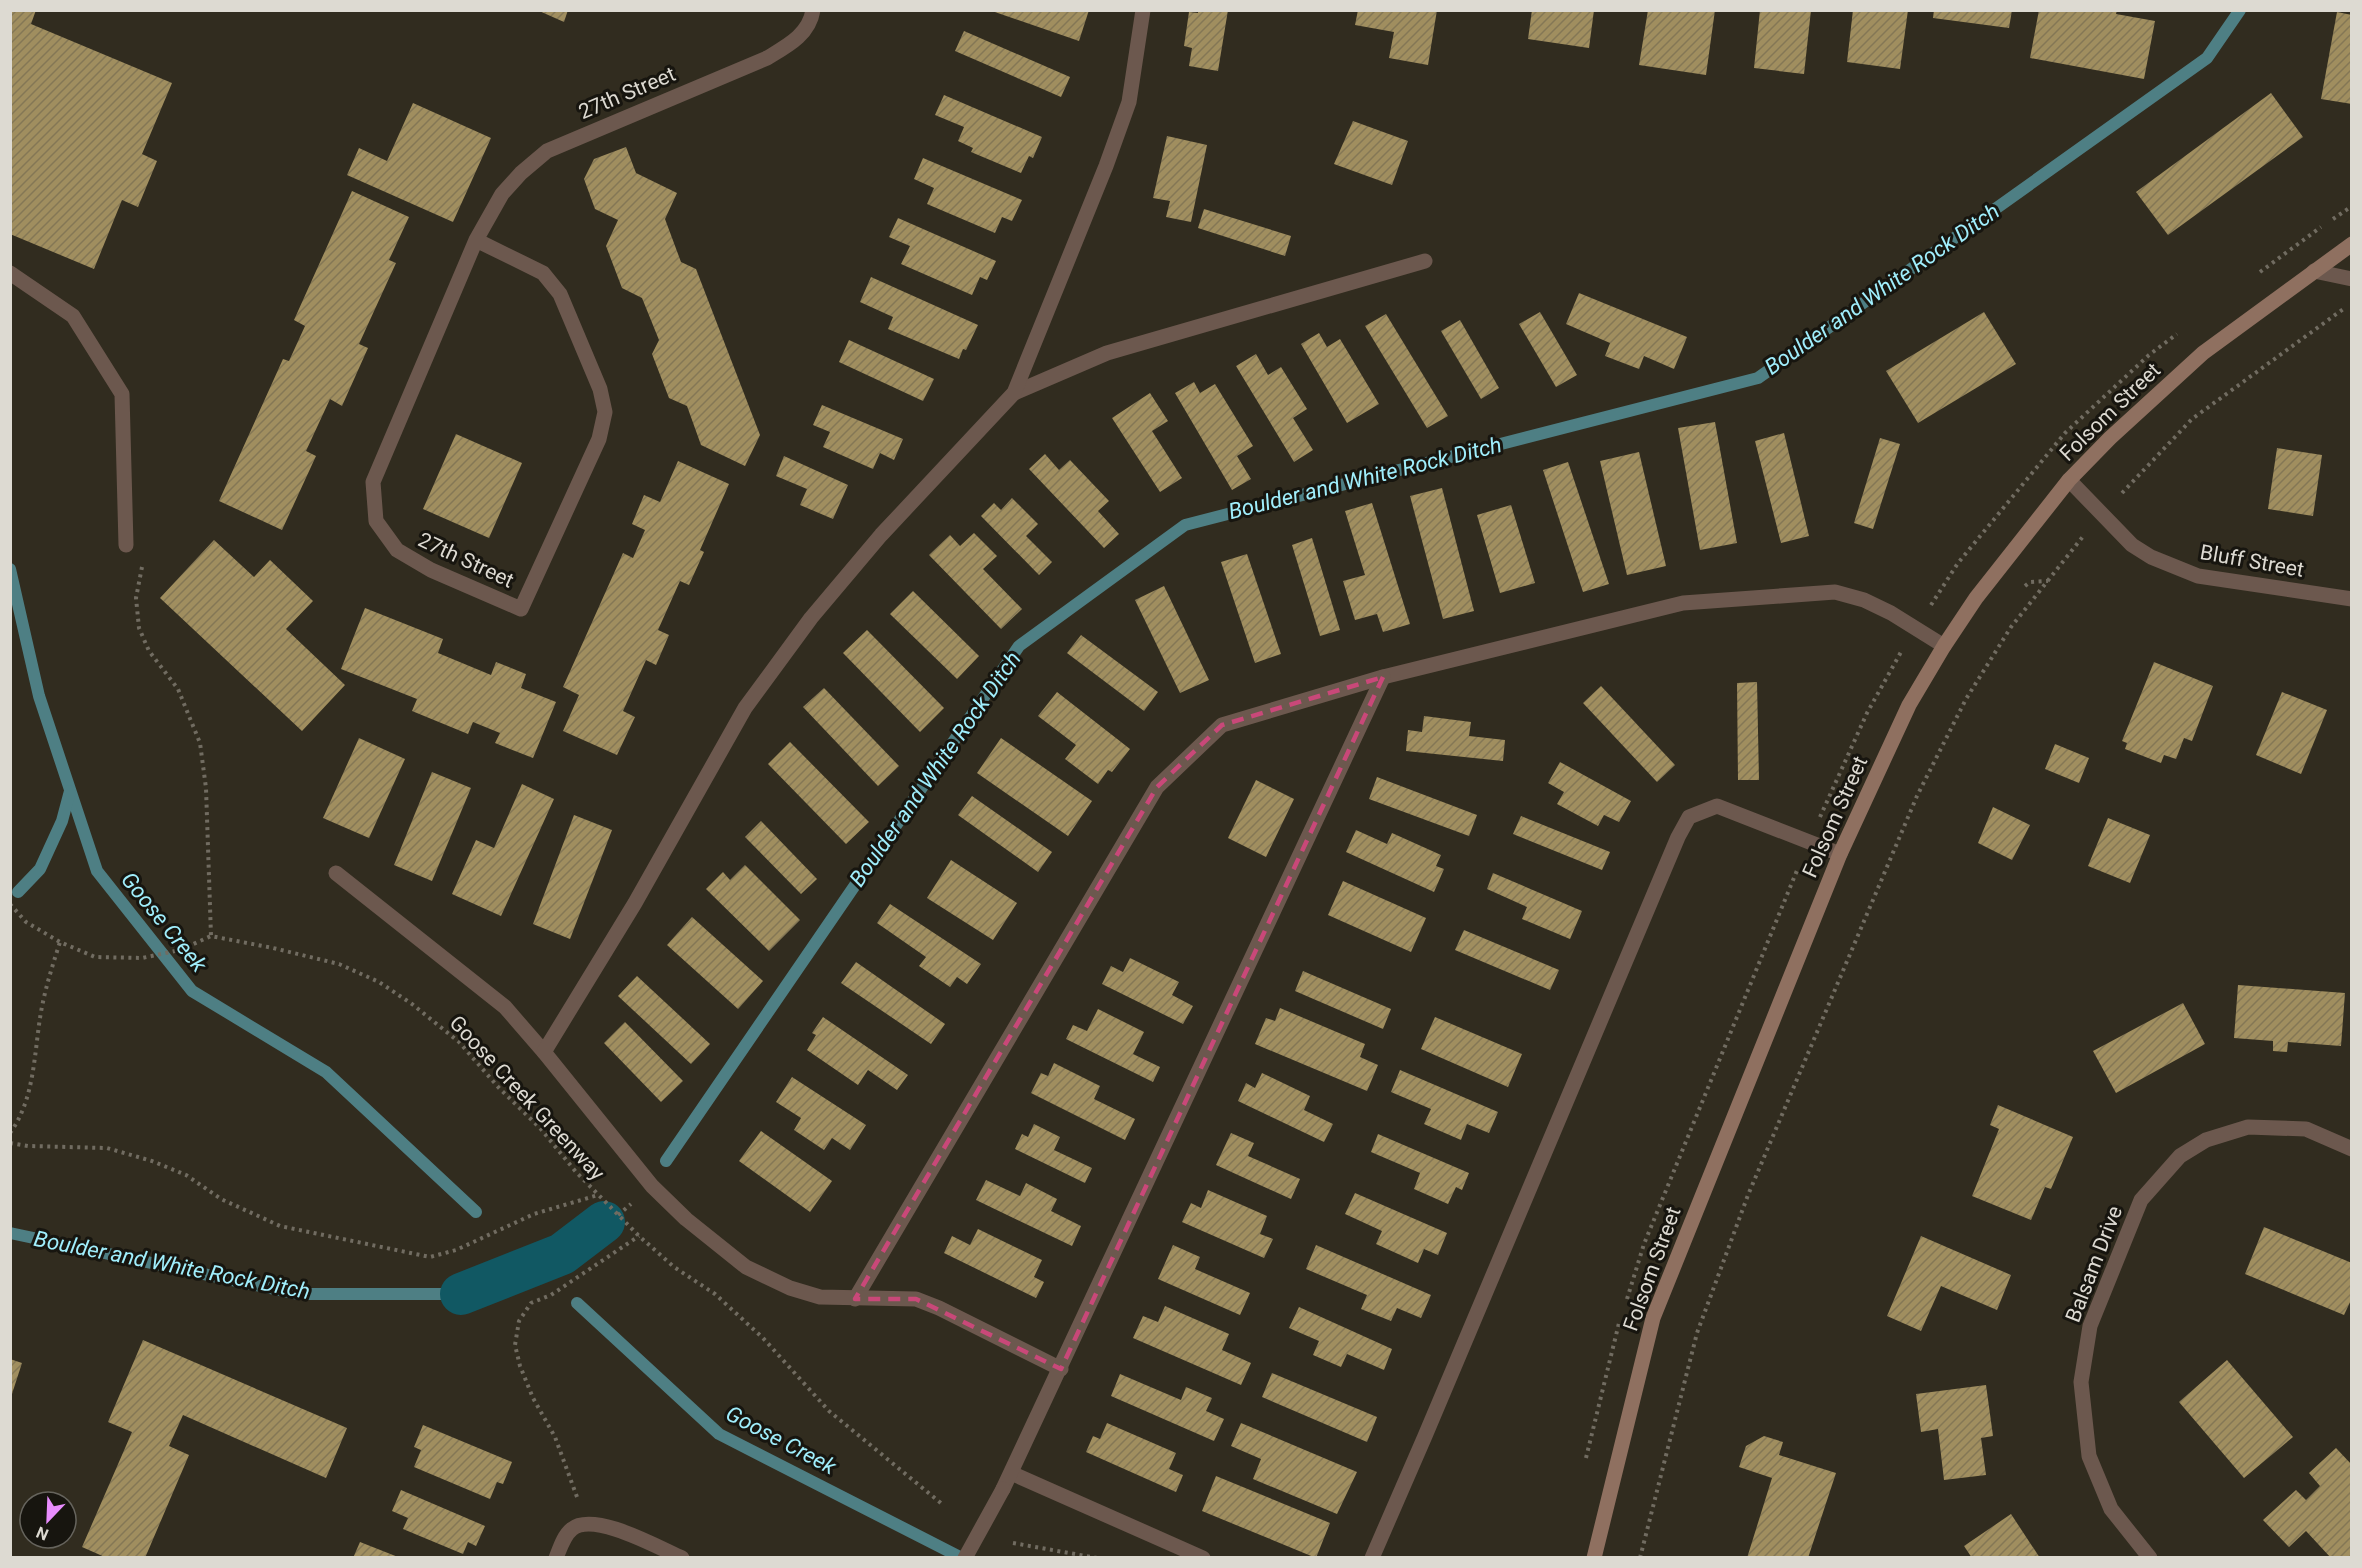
<svg xmlns="http://www.w3.org/2000/svg" width="2362" height="1568" font-family="Roboto,sans-serif">
  <style>
    .lines { fill: none; stroke-linecap: round; stroke-linejoin: round }
    .stream { stroke: #4e7f84; stroke-width: 12 }
    .canal { stroke: #115863; stroke-width: 42 }
    .building { fill: url(#building-hatch) }
    .path { stroke: #716c61; stroke-width: 4; stroke-dasharray: 3 4.5; stroke-linecap: butt }
    .lane { stroke: #6c584e; stroke-width: 15 }
    .street { stroke: #6c584e; stroke-width: 15 }
    .secondary { stroke: #8f7060; stroke-width: 15 }
    .street-bridge { stroke: #6c584e; stroke-width: 15 }
    .marked { fill: none; stroke: #c94879; stroke-width: 4.5; stroke-dasharray: 12 8; stroke-linejoin: round }
    .labels { text-anchor: middle; dominant-baseline: central; stroke-width: 6; stroke-linejoin: round; paint-order: stroke }
    .street-label { font-size: 21px; fill: #dddad2; stroke: #17150f }
    .water-label { font-size: 22px; font-style: italic; fill: #a0eefc; stroke: #17150f }
  </style>
  <defs>
    <pattern id="building-hatch" width="6" height="6" patternUnits="userSpaceOnUse" patternTransform="scale(1.5)"><rect width="6" height="6" fill="#a08e5f"/><path d="M-1 1l2-2M0 6l6-6M5 7l2-2" fill="none" stroke="#847755"/></pattern>
  </defs>
  <rect width="100%" height="100%" fill="#312c1f"/>
  <g class="lines">
    <!-- stream -->
    <g class="stream">
      <path d="M10,569L39,696L97,871L192,991L326,1072L476,1212"/>
      <path d="M18,892L40,869L62,821L70,791"/>
      <path d="M666,1161L1019,646L1185,525L1758,378L2207,58L2240,10"/>
      <path d="M10,1233L298,1294H461"/>
      <path d="M577,1303L719,1434L962,1558"/>
    </g>
    <!-- canal -->
    <path class="canal" d="M461,1294L562,1254L604,1222"/>
  </g>
  <!-- building -->
  <g class="building">
    <path d="M10,10H36L31,24L172,83L142,154L157,161L138,207L122,200L94,269L10,234Z"/>
    <path d="M537,10H568L564,22Z"/>
    <path d="M989,10H1089L1079,41Z"/>
    <path d="M1198,10H1228L1218,71L1189,66L1192,48L1184,46L1189,12L1198,13Z"/>
    <path d="M1358,10H1437L1428,65L1389,58L1394,32L1355,25Z"/>
    <path d="M1532,10H1594L1589,48L1528,39Z"/>
    <path d="M1648,10H1715L1706,75L1639,65Z"/>
    <path d="M1760,10H1811L1804,74L1754,68Z"/>
    <path d="M1853,10H1908L1900,69L1847,62Z"/>
    <path d="M1934,10H2012L2009,28L1933,18Z"/>
    <path d="M2039,10H2117L2116,14L2155,21L2144,79L2030,58Z"/>
    <path d="M2337,12L2352,15V104L2321,99Z"/>
    <path d="M964,31L1070,77L1061,97L955,51Z"/>
    <path d="M2271,93L2303,137L2168,235L2136,192Z"/>
    <path d="M944,95L1042,137L1033,158L1029,156L1021,173L971,152L973,148L958,141L964,127L935,115Z"/>
    <path d="M413,103L491,138L453,222L347,175L359,148L387,161Z"/>
    <path d="M1353,121L1408,141L1392,185L1334,164Z"/>
    <path d="M1167,136L1207,145L1191,222L1166,217L1170,201L1153,198Z"/>
    <path d="M626,147L636,173L677,193L665,219L681,262L696,269L760,435L745,466L701,445L687,406L669,398L652,354L659,340L642,298L622,288L606,246L618,220L595,209L584,179L594,159Z"/>
    <path d="M923,158L1022,200L1012,221L1002,217L995,233L927,204L934,188L914,179Z"/>
    <path d="M352,191L409,217L389,260L396,263L359,344L368,348L342,406L330,399L306,451L316,456L282,530L219,501L283,359L289,361L305,326L294,320Z"/>
    <path d="M1204,209L1291,236L1285,256L1198,228Z"/>
    <path d="M898,218L996,261L987,280L980,277L972,295L901,264L910,246L889,237Z"/>
    <path d="M871,277L978,325L966,350L963,349L959,359L888,329L893,317L860,302Z"/>
    <path d="M1579,293L1687,337L1674,369L1644,356L1639,369L1605,356L1610,343L1566,324Z"/>
    <path d="M1540,312L1577,375L1556,387L1519,324Z"/>
    <path d="M1984,312L2016,364L1918,423L1886,371Z"/>
    <path d="M1386,314L1448,416L1427,428L1365,326Z"/>
    <path d="M1460,320L1499,388L1481,399L1441,331Z"/>
    <path d="M1319,333L1327,347L1340,339L1379,404L1347,423L1301,344Z"/>
    <path d="M849,340L934,379L923,401L839,362Z"/>
    <path d="M1256,354L1268,375L1281,367L1307,409L1293,418L1313,450L1294,462L1236,366Z"/>
    <path d="M1194,382L1200,393L1215,384L1253,446L1237,456L1251,479L1232,490L1175,393Z"/>
    <path d="M1150,393L1168,421L1152,431L1182,478L1160,492L1112,418Z"/>
    <path d="M822,405L903,439L894,460L880,453L873,469L823,447L830,432L813,425Z"/>
    <path d="M1715,422L1737,543L1700,550L1678,428Z"/>
    <path d="M1784,433L1809,536L1781,543L1755,441Z"/>
    <path d="M456,434L522,463L489,538L423,509Z"/>
    <path d="M1880,438L1900,444L1873,529L1854,523Z"/>
    <path d="M2277,448L2322,455L2313,516L2268,509Z"/>
    <path d="M1639,452L1666,566L1627,575L1600,461Z"/>
    <path d="M1045,454L1059,470L1070,460L1109,501L1098,511L1119,534L1104,548L1029,469Z"/>
    <path d="M784,456L848,485L833,519L800,505L807,489L776,476Z"/>
    <path d="M678,461L729,484L700,550L704,552L689,585L680,581L658,630L669,635L656,665L646,660L623,711L635,717L617,755L563,731L579,695L563,687L623,553L633,558L645,530L632,524L644,495L660,502Z"/>
    <path d="M1568,462L1609,584L1583,592L1543,470Z"/>
    <path d="M1442,488L1474,611L1443,619L1410,496Z"/>
    <path d="M1012,498L1038,524L1026,536L1052,562L1039,575L981,516L994,503L1001,510Z"/>
    <path d="M1372,503L1410,624L1383,632L1377,614L1355,620L1343,581L1365,575L1345,511Z"/>
    <path d="M1511,505L1535,583L1500,593L1477,515Z"/>
    <path d="M974,533L997,556L983,569L1022,609L1001,629L929,555L950,535L960,546Z"/>
    <path d="M1312,538L1340,630L1320,636L1292,545Z"/>
    <path d="M214,540L254,577L270,560L313,601L286,629L345,685L302,731L160,598Z"/>
    <path d="M1247,554L1281,654L1255,663L1221,562Z"/>
    <path d="M1164,586L1209,680L1180,693L1135,600Z"/>
    <path d="M913,591L979,656L957,679L890,614Z"/>
    <path d="M365,608L443,639L438,653L491,675L496,662L526,674L521,688L556,702L533,758L495,743L500,733L473,722L468,734L412,711L417,699L341,669Z"/>
    <path d="M867,630L944,708L920,732L843,653Z"/>
    <path d="M1081,635L1158,692L1144,711L1067,653Z"/>
    <path d="M2154,662L2213,686L2192,741L2184,738L2176,759L2164,755L2161,763L2125,749L2127,743L2122,741Z"/>
    <path d="M1757,682L1759,780H1738L1737,683Z"/>
    <path d="M1601,686L1675,765L1657,782L1583,703Z"/>
    <path d="M824,688L899,766L878,786L803,707Z"/>
    <path d="M1057,692L1130,749L1112,772L1108,770L1098,784L1065,759L1076,745L1038,716Z"/>
    <path d="M2282,692L2327,710L2301,774L2256,755Z"/>
    <path d="M1424,716L1471,722L1469,736L1505,740L1503,761L1406,751L1408,730L1422,732Z"/>
    <path d="M359,738L405,759L369,838L323,818Z"/>
    <path d="M1001,738L1092,801L1068,836L977,773Z"/>
    <path d="M790,742L869,822L846,844L768,764Z"/>
    <path d="M2055,744L2089,758L2079,783L2045,769Z"/>
    <path d="M1560,762L1631,801L1619,822L1604,815L1598,826L1557,804L1564,792L1548,783Z"/>
    <path d="M432,772L471,788L432,881L394,865Z"/>
    <path d="M1377,777L1477,815L1469,836L1369,799Z"/>
    <path d="M1256,780L1294,799L1266,857L1228,838Z"/>
    <path d="M522,784L554,799L501,916L452,894L476,840L494,848Z"/>
    <path d="M972,796L1052,852L1038,872L958,815Z"/>
    <path d="M1993,807L2030,825L2012,860L1978,843Z"/>
    <path d="M574,815L612,830L570,939L533,924Z"/>
    <path d="M1521,816L1610,852L1602,870L1513,834Z"/>
    <path d="M2108,818L2150,835L2130,883L2088,866Z"/>
    <path d="M761,821L817,879L801,894L745,837Z"/>
    <path d="M1356,830L1387,844L1392,833L1441,855L1436,866L1444,869L1434,892L1346,852Z"/>
    <path d="M951,860L1017,903L993,940L927,898Z"/>
    <path d="M745,865L800,920L769,951L706,889L723,872L730,880Z"/>
    <path d="M1493,873L1582,911L1570,939L1522,919L1527,907L1487,889Z"/>
    <path d="M1343,881L1426,918L1411,952L1328,915Z"/>
    <path d="M890,904L981,964L967,984L957,977L950,987L919,966L926,957L877,923Z"/>
    <path d="M692,917L763,981L738,1009L667,945Z"/>
    <path d="M1464,930L1559,970L1550,990L1455,950Z"/>
    <path d="M1130,958L1179,982L1172,995L1193,1006L1183,1024L1102,984L1111,966L1123,972Z"/>
    <path d="M856,962L945,1024L931,1044L841,983Z"/>
    <path d="M1303,971L1391,1009L1383,1029L1295,991Z"/>
    <path d="M637,976L710,1044L691,1064L618,996Z"/>
    <path d="M2238,985L2345,993L2341,1046L2288,1042L2287,1052L2273,1051V1041L2234,1038Z"/>
    <path d="M2183,1003L2205,1044L2116,1093L2093,1051Z"/>
    <path d="M1280,1008L1365,1044L1360,1057L1378,1065L1367,1091L1255,1044L1266,1018L1275,1021Z"/>
    <path d="M1098,1009L1144,1032L1133,1054L1160,1067L1153,1082L1066,1039L1073,1025L1087,1031Z"/>
    <path d="M823,1017L908,1075L897,1090L868,1070L858,1085L807,1050L816,1035L812,1033Z"/>
    <path d="M1435,1017L1522,1054L1508,1087L1421,1049Z"/>
    <path d="M625,1022L683,1081L661,1102L604,1043Z"/>
    <path d="M1054,1063L1100,1086L1094,1099L1135,1119L1125,1140L1031,1093L1041,1073L1048,1076Z"/>
    <path d="M1400,1070L1498,1112L1489,1133L1467,1124L1461,1140L1424,1124L1431,1109L1391,1092Z"/>
    <path d="M1262,1073L1310,1096L1304,1110L1333,1124L1324,1142L1238,1101L1246,1083L1255,1088Z"/>
    <path d="M792,1077L866,1125L850,1150L832,1138L824,1150L794,1130L801,1118L776,1102Z"/>
    <path d="M1998,1105L2073,1137L2051,1189L2045,1187L2031,1220L1972,1196L1999,1129L1990,1125Z"/>
    <path d="M1034,1124L1060,1137L1054,1150L1092,1168L1085,1183L1015,1149L1022,1134L1028,1137Z"/>
    <path d="M761,1131L832,1181L810,1212L739,1161Z"/>
    <path d="M1231,1133L1254,1143L1248,1156L1300,1179L1291,1199L1216,1165Z"/>
    <path d="M1378,1134L1469,1173L1462,1190L1456,1187L1448,1204L1414,1189L1420,1173L1371,1152Z"/>
    <path d="M986,1180L1020,1196L1026,1183L1057,1199L1051,1211L1081,1226L1072,1246L976,1200Z"/>
    <path d="M1208,1190L1267,1216L1260,1234L1273,1239L1264,1258L1182,1222L1191,1203L1201,1208Z"/>
    <path d="M1355,1193L1447,1233L1438,1255L1424,1249L1418,1263L1376,1244L1382,1231L1345,1214Z"/>
    <path d="M2264,1227L2352,1263V1298L2344,1315L2245,1274Z"/>
    <path d="M978,1229L1042,1260L1034,1277L1044,1282L1036,1298L944,1253L952,1236L970,1245Z"/>
    <path d="M1921,1236L2011,1275L1997,1310L1941,1286L1921,1331L1887,1316Z"/>
    <path d="M1173,1245L1200,1257L1195,1269L1250,1293L1240,1315L1158,1279Z"/>
    <path d="M1316,1245L1431,1295L1421,1318L1397,1308L1391,1321L1361,1309L1367,1295L1306,1269Z"/>
    <path d="M1165,1306L1229,1334L1222,1350L1251,1363L1241,1385L1133,1338L1143,1316L1158,1322Z"/>
    <path d="M1299,1307L1392,1349L1384,1370L1347,1354L1341,1367L1313,1355L1319,1341L1289,1328Z"/>
    <path d="M143,1340L347,1428L326,1478L183,1415L169,1446L189,1455L145,1558H107L82,1547L132,1432L108,1422Z"/>
    <path d="M10,1359L22,1363L11,1397H10Z"/>
    <path d="M2227,1360L2293,1437L2244,1478L2179,1402Z"/>
    <path d="M1272,1373L1377,1417L1367,1442L1262,1397Z"/>
    <path d="M1120,1374L1181,1400L1186,1387L1212,1398L1206,1411L1224,1419L1214,1441L1111,1396Z"/>
    <path d="M1986,1385L1993,1436L1981,1438L1986,1475L1944,1480L1938,1429L1921,1432L1916,1394Z"/>
    <path d="M1107,1423L1176,1453L1169,1469L1183,1475L1176,1492L1086,1452L1093,1436L1100,1439Z"/>
    <path d="M1241,1423L1357,1472L1337,1514L1253,1479L1261,1459L1231,1446Z"/>
    <path d="M423,1425L512,1462L503,1484L497,1482L490,1499L414,1467L421,1450L414,1447Z"/>
    <path d="M1764,1436L1783,1442L1779,1455L1836,1473L1808,1558H1747L1772,1478L1739,1467L1746,1446Z"/>
    <path d="M2336,1448L2352,1465V1558H2331L2306,1531L2289,1547L2263,1520L2296,1490L2306,1500L2320,1486L2309,1473Z"/>
    <path d="M1216,1476L1330,1523L1316,1558L1202,1511Z"/>
    <path d="M401,1490L485,1526L476,1546L468,1542L463,1554L403,1529L408,1518L392,1511Z"/>
    <path d="M2011,1514L2040,1558H1972L1964,1546Z"/>
    <path d="M360,1542L398,1557V1558H353Z"/>
  </g>
  <g class="lines">
    <!-- path -->
    <g class="path">
      <path d="M2333,219L2352,206"/>
      <path d="M2260,272L2321,227"/>
      <path d="M2122,493L2192,419L2346,307"/>
      <path d="M142,567L136,598L139,628L149,651L178,689L200,743L206,788L211,936"/>
      <path d="M2025,586L2030,582L2048,581"/>
      <path d="M1931,605L1958,563L2065,433L2149,355L2177,334"/>
      <path d="M1820,817L1867,713L1901,652"/>
      <path d="M10,904L26,922L60,942L95,957L142,958L180,950L211,936L273,948L339,964L379,982L412,1004L459,1042L499,1088L540,1128L576,1172L639,1236L674,1267L715,1294L763,1338L829,1411L942,1504"/>
      <path d="M10,1133C34,1100 34,1057 40,1018C44,992 52,967 60,942"/>
      <path d="M10,1143L28,1146L107,1148L152,1161L186,1175L221,1199L280,1226L430,1257L456,1250L534,1214L598,1195"/>
      <path d="M618,1215L631,1204"/>
      <path d="M1627,1299L1644,1244L1798,868"/>
      <path d="M1586,1458L1619,1323"/>
      <path d="M577,1497L555,1437L533,1398L520,1366L515,1345L519,1321L531,1303L551,1295L639,1236"/>
      <path d="M1013,1543L1097,1558"/>
      <path d="M1640,1558L1697,1333L1748,1195L1917,796L1966,699L2011,627L2085,534"/>
    </g>
    <!-- lane -->
    <g class="lane">
      <path d="M2314,271L2352,279"/>
      <path d="M10,273L73,316L122,394L126,545"/>
    </g>
    <!-- street -->
    <g class="street">
      <path d="M476,240L543,273L560,294L600,389L605,412L599,439L521,609L431,570L397,550L376,521L373,482L476,240L502,194L521,173L547,151L767,58C787,46 809,35 813,10"/>
      <path d="M1014,393L1107,353L1425,261"/>
      <path d="M2069,480L2132,545L2151,557L2198,576L2352,599"/>
      <path d="M336,873L505,1007L544,1052"/>
      <path d="M855,1299L1157,787L1222,725L1383,677L1683,603L1835,592L1864,600L1891,613L1944,646"/>
      <path d="M1061,1369L939,1308L916,1299L820,1297L790,1288L746,1267L686,1219L652,1186L544,1052L635,903L745,708L811,618L881,535L1014,393L1106,166L1129,102L1143,10"/>
      <path d="M1011,1473L1203,1558"/>
      <path d="M1003,1489L1383,677"/>
      <path d="M556,1558C560,1548 564,1535 572,1529C594,1511 659,1548 682,1558"/>
      <path d="M1372,1558L1425,1436L1678,837L1689,817L1717,806L1840,854"/>
      <path d="M2150,1558L2111,1509L2089,1456L2081,1382L2090,1326L2141,1200L2180,1156L2206,1140L2248,1127L2306,1129L2352,1149"/>
    </g>
    <!-- secondary -->
    <path class="secondary" d="M1594,1558L1653,1318L1840,854L1909,705L1944,646L1976,598L2069,480L2110,438L2203,353L2352,244"/>
    <!-- street-bridge -->
    <path class="street-bridge" d="M965,1558L1003,1489"/>
  </g>
  <!-- marked area -->
  <path class="marked" d="M1383,677L1061,1369L916,1299H855L1157,787L1222,725Z"/>
  <g class="labels">
    <!-- street labels -->
    <g class="street-label">
      <text transform="translate(627 93) rotate(-23)">27th Street</text>
      <text transform="translate(2110 412) rotate(-44)">Folsom Street</text>
      <text transform="translate(466 560) rotate(25)">27th Street</text>
      <text transform="translate(2252 561) rotate(10)">Bluff Street</text>
      <text transform="translate(1835 817) rotate(-66)">Folsom Street</text>
      <text transform="translate(527 1098) rotate(47)">Goose Creek Greenway</text>
      <text transform="translate(2094 1264) rotate(-69)">Balsam Drive</text>
      <text transform="translate(1652 1269) rotate(-70)">Folsom Street</text>
    </g>
    <!-- water labels -->
    <g class="water-label">
      <text transform="translate(1882 289) rotate(-35)">Boulder and White Rock Ditch</text>
      <text transform="translate(1365 478) rotate(-14)">Boulder and White Rock Ditch</text>
      <text transform="translate(935 769) rotate(-55)">Boulder and White Rock Ditch</text>
      <text transform="translate(164 922) rotate(51)">Goose Creek</text>
      <text transform="translate(172 1265) rotate(11)">Boulder and White Rock Ditch</text>
      <text transform="translate(781 1440) rotate(28)">Goose Creek</text>
    </g>
  </g>
  <!-- border -->
  <rect width="2362" height="1568" fill="none" stroke="#dddad2" stroke-width="24"/>
  <!-- north arrow -->
  <g transform="translate(48 1520) rotate(203)"><circle r="28" fill="#17150f" stroke="#66645d" stroke-width="1.5"/>
  <path d="M0-4.5L10 22L0 15L-10 22Z" fill="#e98dfe"/>
  <text y="-9" font-size="16" font-weight="bold" text-anchor="middle" fill="#dddad2">N</text>
  </g>
</svg>
